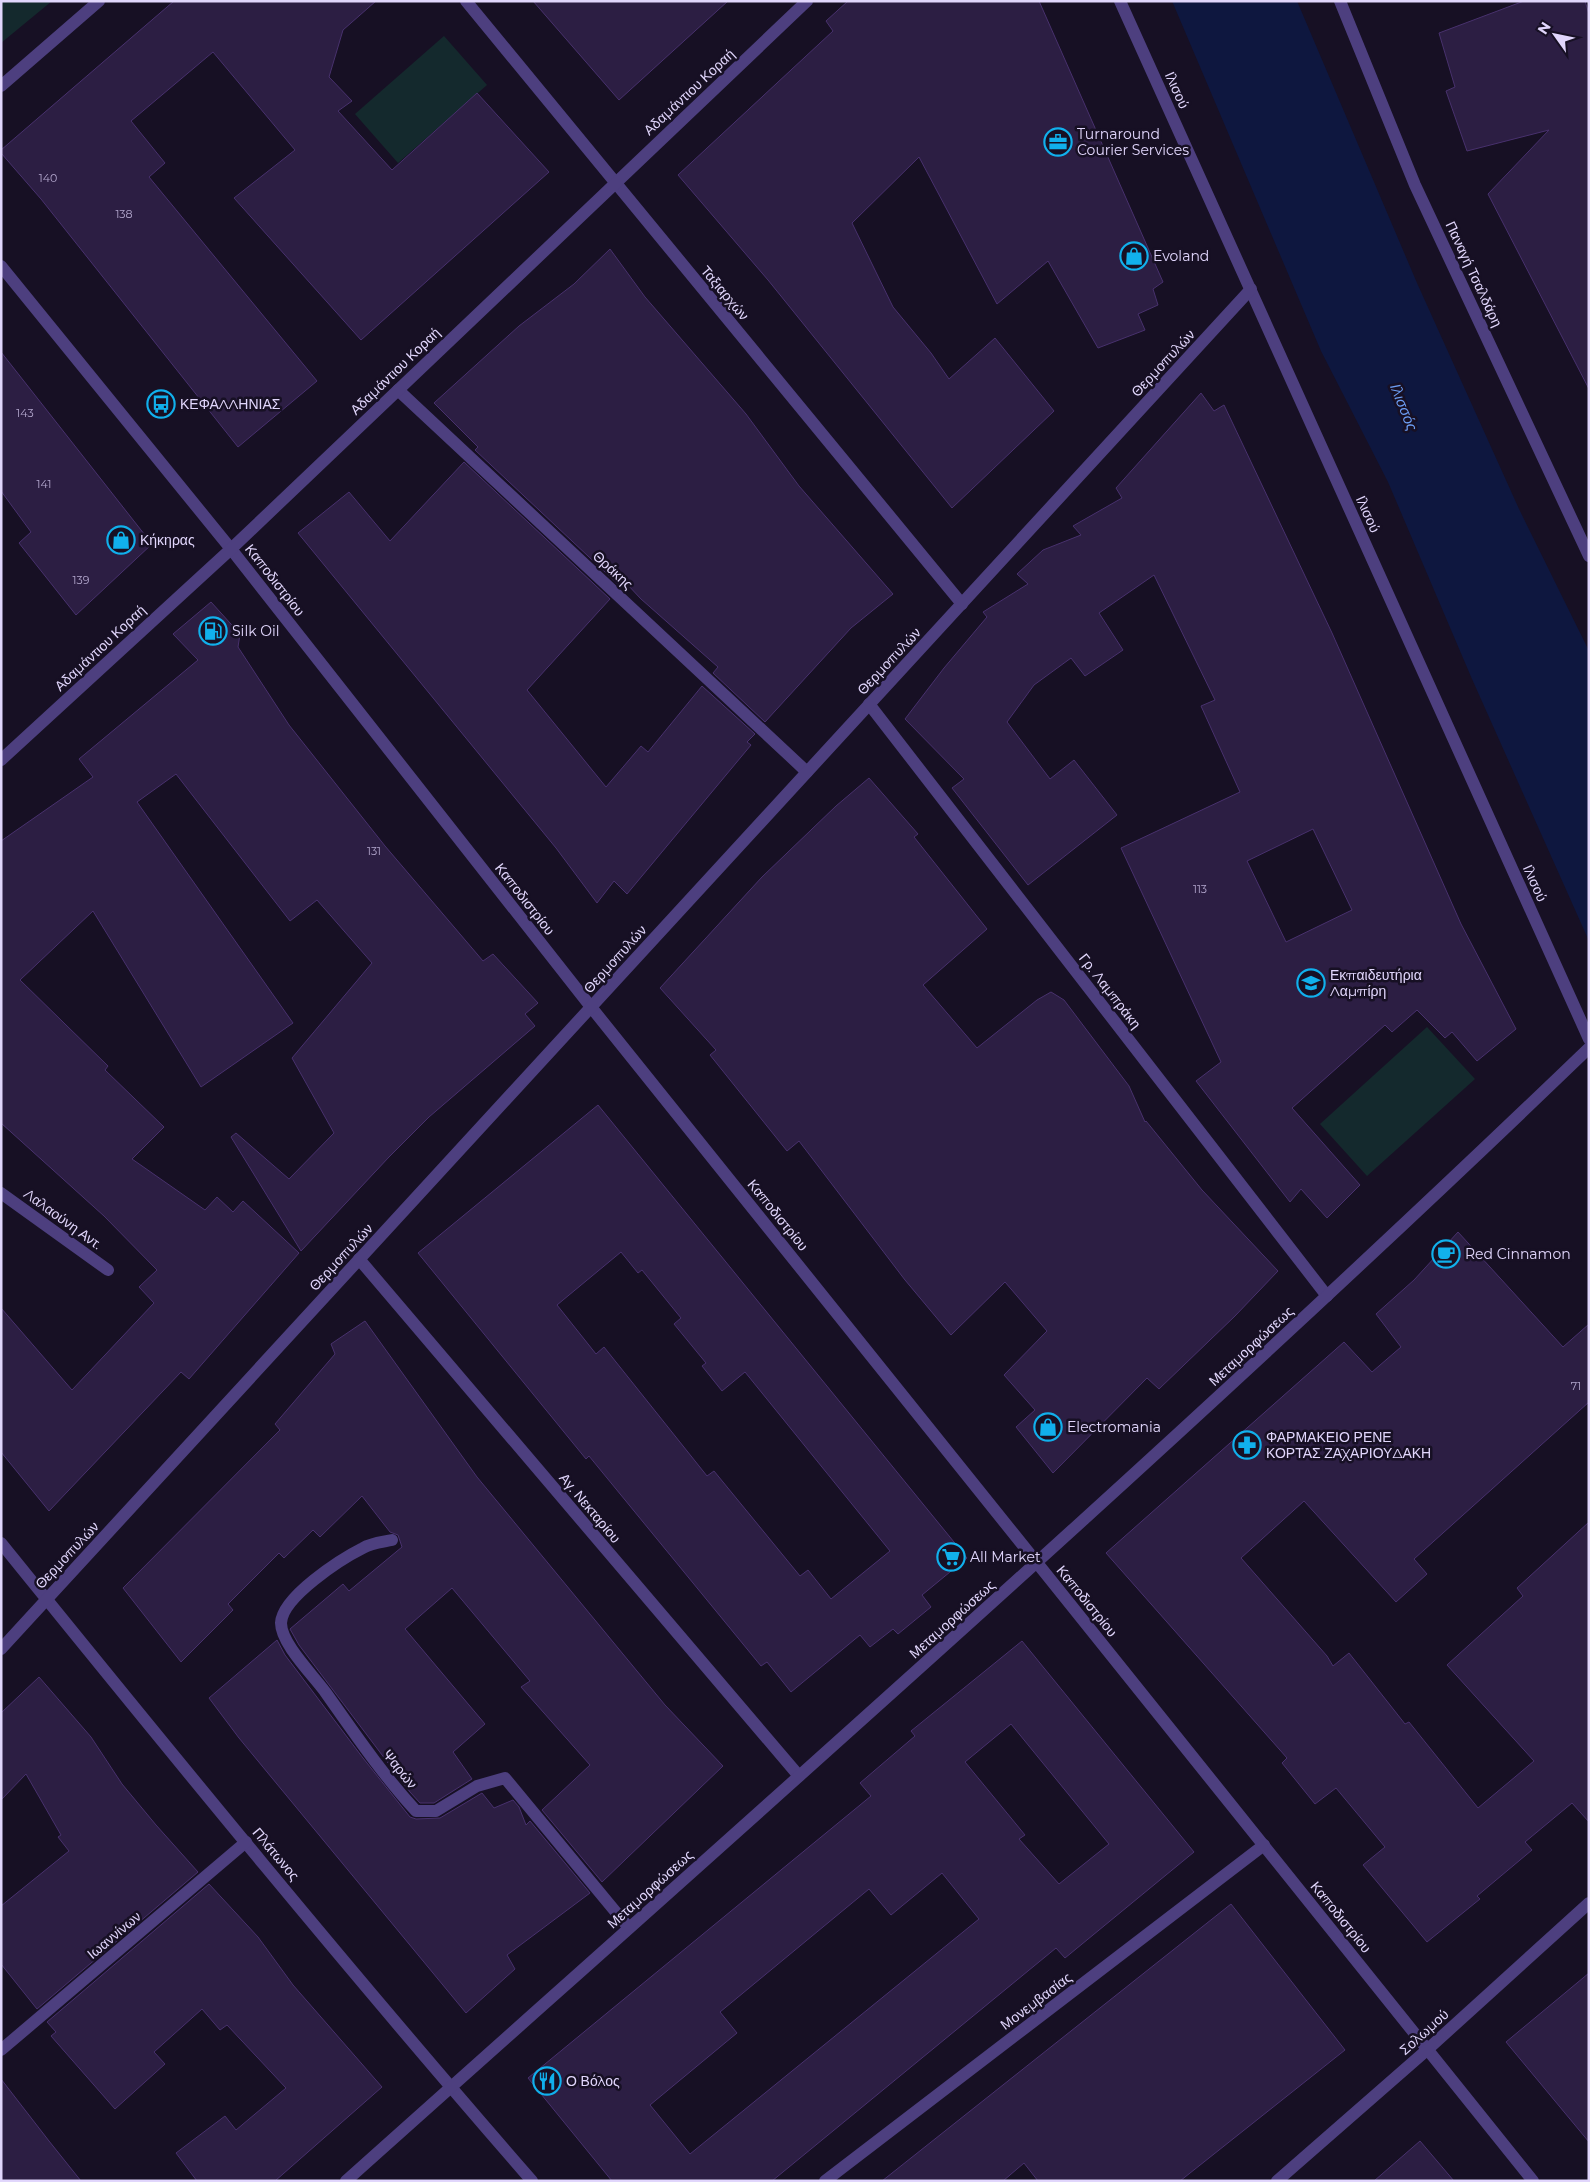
<svg xmlns="http://www.w3.org/2000/svg" width="1590" height="2182" font-family="Montserrat,sans-serif">
  <style>
    .green { fill: #14292d }
    .water { fill: #0e173f }
    .building { fill: #2c1e43; stroke: #48316d; fill-rule: evenodd }
    .lines { fill: none; stroke-linecap: round; stroke-linejoin: round }
    .lane { stroke: #4d3f7f; stroke-width: 12 }
    .street { stroke: #4d3f7f; stroke-width: 12 }
    .labels { text-anchor: middle; dominant-baseline: central; stroke-width: 5; stroke-linejoin: round; paint-order: stroke }
    .number-label { font-size: 11px; fill: #b4a8ce }
    .street-label { font-size: 14px; fill: #e1d6fc; stroke: #171024 }
    .poi-label { font-size: 14px; fill: #e1d6fc; stroke: #171024; text-anchor: start }
    .water-label { font-size: 15px; font-style: italic; fill: #6c9df4; stroke: #171024 }
  </style>
  <rect width="100%" height="100%" fill="#171024"/>
  <!-- green -->
  <g class="green">
    <path d="M1,1H52L1,43Z"/>
    <path d="M444,36L487,85L398,163L355,114Z"/>
    <path d="M1427,1027L1475,1079L1367,1176L1320,1124Z"/>
  </g>
  <!-- water -->
  <path class="water" d="M1172,1H1297L1417,283L1519,509L1589,651V941L1472,679L1388,482L1321,351Z"/>
  <!-- building -->
  <g class="building">
    <path d="M174,1H376L343,30L329,77L352,101L338,111L392,170L477,93L549,172L361,340L234,198L295,150L213,52L131,121L165,163L149,177L317,381L238,447L41,199L1,153V150Z"/>
    <path d="M533,1H728L619,100Z"/>
    <path d="M848,1H1039L1163,282L1153,289L1158,305L1138,314L1145,330L1098,348L1048,261L997,304L919,157L852,223L893,307L931,353L949,379L995,338L1054,411L952,508L768,280L678,175L833,31L826,21Z"/>
    <path d="M1524,1H1585L1589,14V389L1488,194L1549,130L1467,151L1446,91L1455,87L1439,33Z"/>
    <path d="M610,249L645,297L746,414L799,486L893,594L851,628L765,722L713,673L718,667L641,599L626,583L621,587L475,450L478,447L434,403L519,326L574,284Z"/>
    <path d="M1,352L152,544L76,615L19,543L31,532L1,491Z"/>
    <path d="M1201,393L1214,411L1224,405L1332,633L1461,924L1516,1029L1477,1061L1452,1032L1445,1038L1417,1010L1392,1032L1385,1025L1292,1108L1360,1185L1327,1218L1301,1189L1290,1202L1196,1081L1221,1062L1121,848L1240,792L1201,706L1215,700L1154,575L1099,613L1123,650L1085,676L1071,658L1034,685L1007,722L1050,779L1074,760L1117,815L1028,885L952,788L964,779L905,719L944,668L987,617L983,612L1028,584L1017,574L1043,550L1081,535L1073,526L1122,498L1116,488ZM1313,829L1352,910L1286,942L1247,861Z"/>
    <path d="M464,462L610,599L527,690L606,787L641,746L648,752L702,686L755,734L747,742L751,745L627,894L614,881L597,903L556,848L298,533L349,492L390,541Z"/>
    <path d="M211,602L240,634L238,647L289,725L385,846L483,961L493,954L538,1003L525,1014L535,1026L429,1117L389,1157L301,1251L231,1137L236,1133L289,1179L334,1133L292,1058L372,963L317,900L290,921L176,774L137,802L293,1023L201,1087L93,911L20,980L108,1066L105,1070L164,1127L132,1159L205,1210L217,1197L233,1212L243,1201L299,1253L189,1379L181,1372L49,1511L1,1452V1308L72,1390L154,1303L139,1287L157,1270L104,1216L1,1123V841L93,777L79,759L198,660L173,634Z"/>
    <path d="M869,778L918,834L914,837L987,929L923,985L977,1048L1037,1000L1051,992L1064,1000L1129,1086L1145,1122L1146,1121L1202,1190L1278,1271L1235,1316L1159,1389L1147,1378L1053,1473L1016,1427L1035,1410L1004,1375L1047,1331L1005,1282L951,1335L905,1280L799,1141L787,1151L710,1055L716,1050L660,988L762,877L836,806Z"/>
    <path d="M598,1105L967,1558L922,1595L931,1607L898,1634L893,1629L870,1647L860,1635L791,1692L767,1662L761,1666L589,1456L586,1459L418,1253ZM621,1252L638,1273L642,1270L681,1318L674,1324L706,1363L702,1366L722,1391L745,1372L890,1551L831,1599L808,1570L800,1576L714,1471L707,1476L604,1347L596,1354L557,1305Z"/>
    <path d="M1458,1232L1563,1347L1589,1324V1402L1414,1559L1427,1574L1396,1602L1304,1501L1241,1558L1327,1656L1333,1666L1349,1653L1405,1724L1409,1722L1478,1808L1534,1761L1447,1665L1523,1596L1517,1588L1589,1522V1822L1572,1803L1525,1842L1532,1850L1477,1896L1480,1899L1427,1942L1363,1865L1385,1847L1336,1788L1315,1804L1282,1763L1287,1758L1106,1553L1344,1342L1372,1372L1401,1347L1376,1314L1414,1280Z"/>
    <path d="M365,1321L477,1477L665,1705L723,1766L602,1882L542,1810L590,1765L521,1687L530,1681L452,1588L405,1629L485,1724L453,1752L472,1779L434,1803H420L410,1792L299,1645L290,1629L343,1584L349,1591L402,1547L398,1535L390,1532L362,1496L320,1537L313,1530L284,1558L279,1553L228,1604L233,1610L181,1662L123,1588L280,1430L275,1424L335,1354L331,1344Z"/>
    <path d="M277,1640L285,1655L363,1758L410,1817L416,1819L440,1818L482,1793L494,1808L513,1800L519,1807L526,1825L530,1821L590,1893L507,1955L515,1969L466,2013L239,1738L209,1698Z"/>
    <path d="M1022,1641L1194,1852L1065,1958L1056,1948L772,2181H612L528,2078L871,1796L860,1783L915,1736L911,1731ZM1011,1724L1109,1844L1059,1884L1019,1839L1025,1835L965,1762ZM942,1873L979,1919L690,2154L650,2105L737,2033L720,2012L869,1889L891,1915Z"/>
    <path d="M39,1677L91,1737L122,1784L156,1825L198,1872L37,2009L1,1964V1906L69,1851L58,1837L61,1835L26,1774L1,1800V1713Z"/>
    <path d="M209,1884L258,1937L293,1985L382,2087L275,2181H197L176,2153L225,2116L236,2130L286,2088L227,2025L220,2030L202,2009L154,2052L165,2064L115,2109L51,2036L56,2032L47,2022Z"/>
    <path d="M1231,1904L1345,2050L1180,2181H1038L1024,2163L1003,2181H882Z"/>
    <path d="M1589,1973V2142L1506,2042Z"/>
    <path d="M1,2079L49,2141L81,2181H1Z"/>
    <path d="M1420,2141L1454,2181H1374Z"/>
  </g>
  <g class="lines">
    <!-- lane -->
    <path class="lane" d="M392,1540C383,1542 371,1543 363,1548C341,1559 282,1597 281,1623C281,1644 314,1676 326,1693C355,1734 382,1774 416,1811H436L477,1786L505,1778L629,1928"/>
    <!-- street -->
    <g class="street">
      <path d="M466,1L962,604"/>
      <path d="M1120,1L1589,1039"/>
      <path d="M1340,1L1415,185L1589,556"/>
      <path d="M1,86L99,1"/>
      <path d="M1,266L231,549L591,1007L1533,2181"/>
      <path d="M398,390L807,772"/>
      <path d="M869,704L1327,1296"/>
      <path d="M1,760L231,549L807,1"/>
      <path d="M1,1193L108,1270"/>
      <path d="M359,1259L799,1776"/>
      <path d="M1,1543C175,1758 350,1972 532,2181"/>
      <path d="M1,1649L1251,289"/>
      <path d="M1,2050L246,1842"/>
      <path d="M346,2181C764,1807 1185,1437 1589,1048"/>
      <path d="M825,2181L1264,1845"/>
      <path d="M1277,2181L1428,2049L1589,1903"/>
    </g>
  </g>
  <!-- icons -->
  <defs>
    <g id="office-ring" transform="scale(1.4375)"><circle r="9.5" fill="#171024" stroke="#11b0ec" stroke-width="1.5"/><path d="M-6-3h4V-5.5h4V-3h4V5H-6ZM-1-4.5V-3h2v-1.5ZM-6 0V1H6V0Z" fill="#11b0ec"/></g>
    <g id="shop-ring" transform="scale(1.4375)"><circle r="9.5" fill="#171024" stroke="#11b0ec" stroke-width="1.5"/><path d="M-5-2.5h2.3a2.7 3.5 0 0 1 5.4 0H5L5.5 6h-11ZM-1.5-2.5h3a1.5 2.3 0 0 0-3 0Z" fill="#11b0ec"/></g>
    <g id="bus-ring" transform="scale(1.4375)"><circle r="9.5" fill="#171024" stroke="#11b0ec" stroke-width="1.5"/><path d="M-5-6H5V4H4V6H2V4H-2V6H-4V4H-5ZM-3.5-4V0h7V-4ZM-3.5 1.2v1.5H-2V1.2ZM2 1.2v1.5H3.5V1.2Z" fill="#11b0ec"/></g>
    <g id="fuel-ring" transform="scale(1.4375)"><circle r="9.5" fill="#171024" stroke="#11b0ec" stroke-width="1.5"/><path d="M-5.5-6h7V0h2V4h1.3V-2.5L3-4.5l.8-.8L6-3V5H2.5V1h-1V6h-7ZM-4.2-4.7v3.2H.2V-4.7Z" fill="#11b0ec"/></g>
    <g id="school-ring" transform="scale(1.4375)"><circle r="9.5" fill="#171024" stroke="#11b0ec" stroke-width="1.5"/><path d="M0-5L7-2L0 1L-7-2ZM-4 1L0 2.5L4 1V4Q0 6-4 4Z" fill="#11b0ec"/></g>
    <g id="cafe-ring" transform="scale(1.4375)"><circle r="9.5" fill="#171024" stroke="#11b0ec" stroke-width="1.5"/><path d="M-5.5-4.5H6V0H3Q3 3.5 0 3.5H-2.5Q-5.5 3.5-5.5 0ZM3-3.2v2h1.7v-2ZM-6 4.5H4V6H-6Z" fill="#11b0ec"/></g>
    <g id="pharmacy-ring" transform="scale(1.4375)"><circle r="9.5" fill="#171024" stroke="#11b0ec" stroke-width="1.5"/><path d="M-2-6h4v4h4v4h-4v4h-4v-4h-4v-4h4Z" fill="#11b0ec"/></g>
    <g id="supermarket-ring" transform="scale(1.4375)"><circle r="9.5" fill="#171024" stroke="#11b0ec" stroke-width="1.5"/><path d="M-6-5.5h2.5l.6 2H6L4.5 2H-2.5L-4.4-4H-6ZM-1.5 3.2a1.3 1.3 0 1 0 .1 0ZM3 3.2a1.3 1.3 0 1 0 .1 0Z" fill="#11b0ec"/></g>
    <g id="restaurant-ring" transform="scale(1.4375)"><circle r="9.5" fill="#171024" stroke="#11b0ec" stroke-width="1.5"/><path d="M-5-6h1v4h1v-4h1v4h1v-4h1v5L-1.5 .5V6h-2V.5L-5-1ZM5-6V6H3V1.5H1.5Q1.5-4 5-6Z" fill="#11b0ec"/></g>
  </defs>
  <g fill-rule="evenodd">
    <use href="#office-ring" x="1058" y="142"/>
    <use href="#shop-ring" x="1134" y="256"/>
    <use href="#bus-ring" x="161" y="404"/>
    <use href="#shop-ring" x="121" y="540"/>
    <use href="#fuel-ring" x="213" y="631"/>
    <use href="#school-ring" x="1311" y="983"/>
    <use href="#cafe-ring" x="1446" y="1254"/>
    <use href="#shop-ring" x="1048" y="1427"/>
    <use href="#pharmacy-ring" x="1247" y="1445"/>
    <use href="#supermarket-ring" x="951" y="1557"/>
    <use href="#restaurant-ring" x="547" y="2081"/>
  </g>
  <g class="labels">
    <!-- number labels -->
    <g class="number-label">
      <text x="48" y="178">140</text>
      <text x="124" y="214">138</text>
      <text x="25" y="413">143</text>
      <text x="44" y="484">141</text>
      <text x="81" y="580">139</text>
      <text x="374" y="851">131</text>
      <text x="1200" y="889">113</text>
      <text x="1576" y="1386">71</text>
    </g>
    <!-- street labels -->
    <g class="street-label">
      <text transform="translate(1177 90) rotate(66)">Ιλισού</text>
      <text transform="translate(689 92) rotate(-43)">Αδαμάντιου Κοραή</text>
      <text transform="translate(1474 274) rotate(65)">Παναγή Τσαλδάρη</text>
      <text transform="translate(725 293) rotate(50)">Ταξιαρχών</text>
      <text transform="translate(1163 363) rotate(-47)">Θερμοπυλών</text>
      <text transform="translate(395 371) rotate(-44)">Αδαμάντιου Κοραή</text>
      <text transform="translate(1368 514) rotate(66)">Ιλισού</text>
      <text transform="translate(613 570) rotate(43)">Θράκης</text>
      <text transform="translate(275 580) rotate(52)">Καποδιστρίου</text>
      <text transform="translate(100 648) rotate(-43)">Αδαμάντιου Κοραή</text>
      <text transform="translate(889 661) rotate(-47)">Θερμοπυλών</text>
      <text transform="translate(1535 883) rotate(66)">Ιλισού</text>
      <text transform="translate(525 899) rotate(52)">Καποδιστρίου</text>
      <text transform="translate(615 959) rotate(-48)">Θερμοπυλών</text>
      <text transform="translate(1110 991) rotate(52)">Γρ. Λαμπράκη</text>
      <text transform="translate(778 1215) rotate(51)">Καποδιστρίου</text>
      <text transform="translate(63 1219) rotate(36)">Λαλαούνη Αντ.</text>
      <text transform="translate(341 1257) rotate(-47)">Θερμοπυλών</text>
      <text transform="translate(1251 1346) rotate(-43)">Μεταμορφώσεως</text>
      <text transform="translate(590 1508) rotate(50)">Αγ. Νεκταρίου</text>
      <text transform="translate(67 1555) rotate(-47)">Θερμοπυλών</text>
      <text transform="translate(1087 1601) rotate(51)">Καποδιστρίου</text>
      <text transform="translate(952 1619) rotate(-42)">Μεταμορφώσεως</text>
      <text transform="translate(400 1769) rotate(51)">Ψαρών</text>
      <text transform="translate(276 1854) rotate(50)">Πλάτωνος</text>
      <text transform="translate(650 1889) rotate(-42)">Μεταμορφώσεως</text>
      <text transform="translate(1341 1917) rotate(51)">Καποδιστρίου</text>
      <text transform="translate(114 1935) rotate(-40)">Ιωαννίνων</text>
      <text transform="translate(1036 2001) rotate(-37)">Μονεμβασίας</text>
      <text transform="translate(1424 2032) rotate(-42)">Σολωμού</text>
    </g>
    <!-- poi labels -->
    <g class="poi-label">
      <text x="1077" y="134">Turnaround<tspan x="1077" dy="16">Courier Services</tspan></text>
      <text x="1153" y="256">Evoland</text>
      <text x="180" y="404">ΚΕΦΑΛΛΗΝΙΑΣ</text>
      <text x="140" y="540">Κήκηρας</text>
      <text x="232" y="631">Silk Oil</text>
      <text x="1330" y="975">Εκπαιδευτήρια<tspan x="1330" dy="16">Λαμπίρη</tspan></text>
      <text x="1465" y="1254">Red Cinnamon</text>
      <text x="1067" y="1427">Electromania</text>
      <text x="1266" y="1437">ΦΑΡΜΑΚΕΙΟ ΡΕΝΕ<tspan x="1266" dy="16">ΚΟΡΤΑΣ ΖΑΧΑΡΙΟΥΔΑΚΗ</tspan></text>
      <text x="970" y="1557">All Market</text>
      <text x="566" y="2081">Ο Βόλος</text>
    </g>
    <!-- water labels -->
    <g class="water-label">
      <text transform="translate(1404 407) rotate(68)">Ιλισσός</text>
    </g>
  </g>
  <!-- border -->
  <rect width="1590" height="2182" fill="none" stroke="#e1d6fc" stroke-width="5"/>
  <!-- north arrow -->
  <g transform="translate(1555 35) rotate(303)" stroke="#171024" stroke-width="4" paint-order="stroke">
  <path d="M0-4L9 19L0 12L-9 19Z" fill="#e1d6fc"/>
  <text y="-8" font-size="14" font-weight="bold" text-anchor="middle" fill="#e1d6fc">N</text>
  </g>
</svg>
